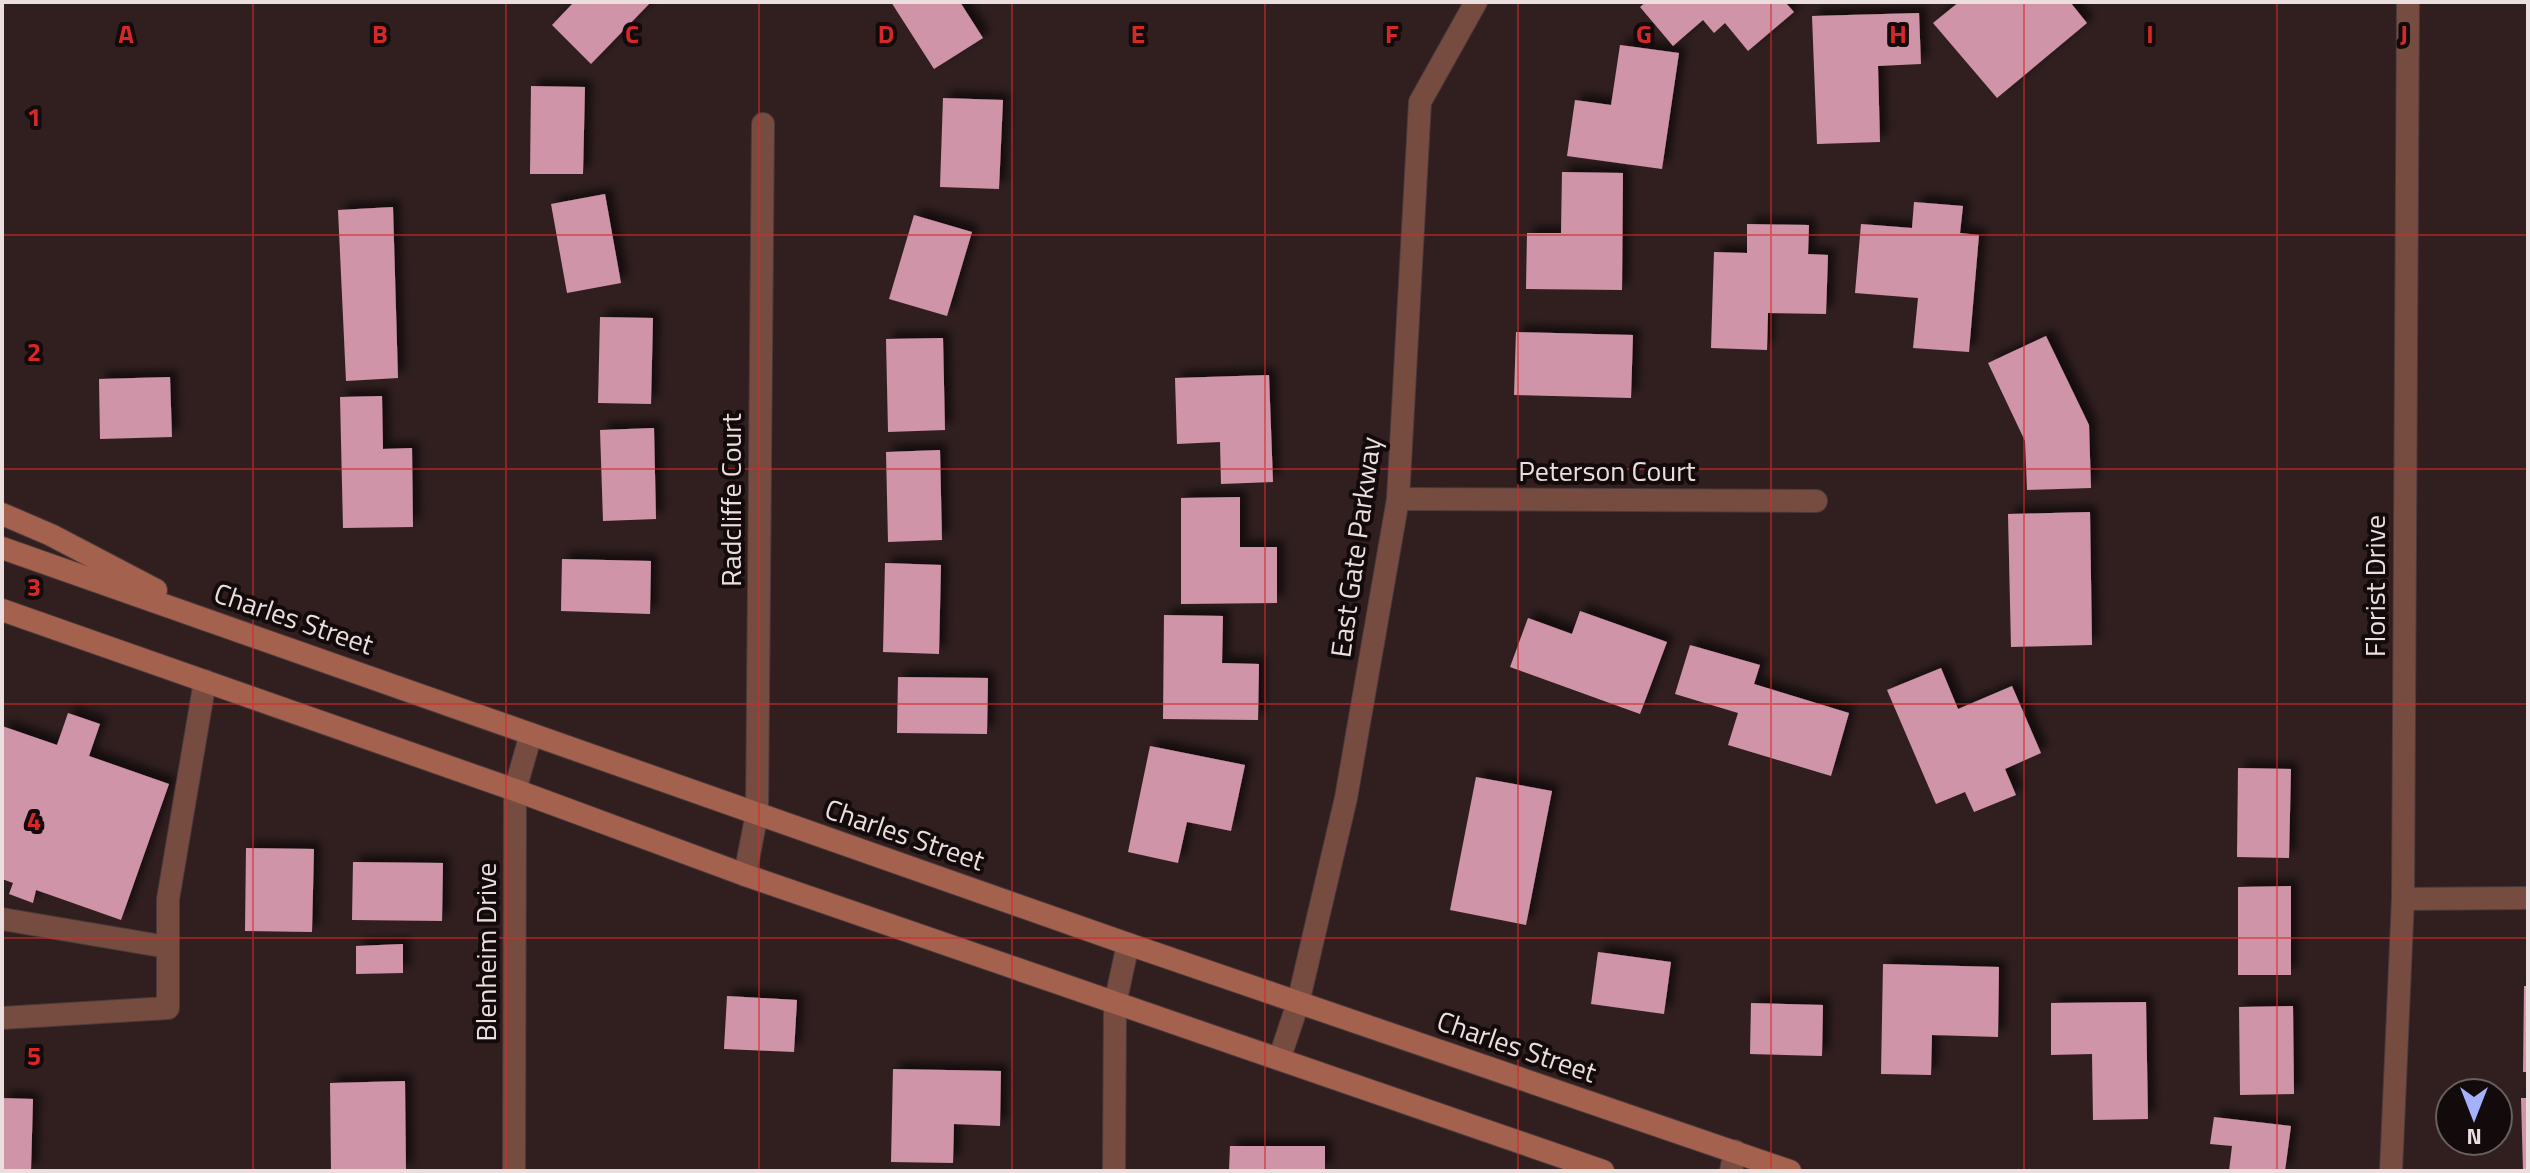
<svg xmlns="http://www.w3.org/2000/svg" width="2530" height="1173" font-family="'Titillium Web',sans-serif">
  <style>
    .building { fill: #cf94a8; filter: url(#shadow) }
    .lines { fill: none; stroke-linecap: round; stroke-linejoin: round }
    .service-casing { stroke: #4b3a3b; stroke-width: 24 }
    .minor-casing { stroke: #4b3a3b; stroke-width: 24 }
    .secondary-casing { stroke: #4b3a3b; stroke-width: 24 }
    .service { stroke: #764c40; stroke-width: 22 }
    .minor { stroke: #764c40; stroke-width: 22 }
    .secondary { stroke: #a4614e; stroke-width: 22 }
    .grid { fill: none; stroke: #d62828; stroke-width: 2; stroke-opacity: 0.55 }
    .labels { text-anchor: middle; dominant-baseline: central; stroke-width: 8; stroke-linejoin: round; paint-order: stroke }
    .street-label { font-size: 28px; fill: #ebdede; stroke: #130b0b }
    .grid-label { font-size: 26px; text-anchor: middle; font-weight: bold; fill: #d62828; stroke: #130b0b; stroke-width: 8; stroke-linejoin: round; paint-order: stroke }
  </style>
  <defs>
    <filter id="shadow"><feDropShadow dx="7" dy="-7" stdDeviation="4" flood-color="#0009"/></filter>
  </defs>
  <rect width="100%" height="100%" fill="#311f20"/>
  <!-- building -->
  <g class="building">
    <path d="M574,2H651L591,64L552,25Z"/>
    <path d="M891,2H960L983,38L934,69Z"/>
    <path d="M1646,2H1785L1794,12L1748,51L1725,23L1714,33L1703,20L1673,46L1640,7Z"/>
    <path d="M1959,2H2070L2087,23L1997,98L1933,23Z"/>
    <path d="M1919,13L1921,64L1878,66L1880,142L1817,144L1812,16Z"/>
    <path d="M1620,45L1679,53L1662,169L1567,156L1575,100L1611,105Z"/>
    <path d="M531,86L585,87L583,174H530Z"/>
    <path d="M943,98L1003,100L999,189L940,187Z"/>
    <path d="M1562,172L1623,173L1622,290L1526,289L1527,233H1561Z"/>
    <path d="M605,194L621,283L567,293L551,204Z"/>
    <path d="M1914,202L1963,206L1960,233L1979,235L1969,352L1913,348L1918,298L1855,293L1861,224L1912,228Z"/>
    <path d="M393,207L398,378L346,381L338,210Z"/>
    <path d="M914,215L972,232L947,316L889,299Z"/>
    <path d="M1747,224L1809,225L1808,254L1828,255L1826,314L1768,313L1767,350L1711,348L1714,252L1747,253Z"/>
    <path d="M600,317L653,318L651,404L598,403Z"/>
    <path d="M1516,332L1633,335L1631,398L1514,395Z"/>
    <path d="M2046,336L2089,425L2091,488L2027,490L2025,441L1988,363Z"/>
    <path d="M943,338L945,430L888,432L886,339Z"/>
    <path d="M1269,375L1273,482L1221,484L1220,442L1177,444L1175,378Z"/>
    <path d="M170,377L172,437L100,439L99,379Z"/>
    <path d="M382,396L383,449L412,448L413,527L343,528L340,397Z"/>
    <path d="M654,428L656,519L603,521L600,430Z"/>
    <path d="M940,450L942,540L888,542L886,452Z"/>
    <path d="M1240,497V547H1277V603L1181,604V498Z"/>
    <path d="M2090,512L2092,645L2011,647L2008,514Z"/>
    <path d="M562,559L651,561L650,614L561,611Z"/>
    <path d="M885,563L941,565L939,654L883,652Z"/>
    <path d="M1580,611L1667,642L1640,714L1510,667L1528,618L1572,634Z"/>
    <path d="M1164,615L1223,616L1222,663L1259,664L1258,720L1163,719Z"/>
    <path d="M1690,645L1760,665L1754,684L1849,713L1831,776L1728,745L1738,713L1675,694Z"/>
    <path d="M1941,668L1958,709L2012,686L2041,753L2005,769L2016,795L1974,812L1965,792L1936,804L1887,690Z"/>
    <path d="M898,677L988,678L987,734L897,733Z"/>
    <path d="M68,713L100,724L89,756L169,784L121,920L36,890L33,903L9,894L13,883L2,879V726L57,745Z"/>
    <path d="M1150,746L1245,765L1231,831L1187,822L1178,863L1128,852Z"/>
    <path d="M2238,768L2291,769L2289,858L2237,857Z"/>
    <path d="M1476,777L1552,791L1526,925L1450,910Z"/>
    <path d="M246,848L314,849L312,932L245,931Z"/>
    <path d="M353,862L443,863L442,921L352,920Z"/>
    <path d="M2291,886V975H2238V887Z"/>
    <path d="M403,944V973L356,974V946Z"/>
    <path d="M1598,952L1671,962L1664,1014L1591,1004Z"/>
    <path d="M1883,964L1999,967L1998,1037L1932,1035L1931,1075L1881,1074Z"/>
    <path d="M2524,986H2528V1072H2523Z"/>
    <path d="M727,996L797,1000L794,1052L724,1049Z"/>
    <path d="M2146,1002L2148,1119L2093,1120L2092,1054L2051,1055V1003Z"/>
    <path d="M1751,1003L1823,1005L1822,1056L1750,1054Z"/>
    <path d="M2293,1006L2294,1094L2240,1095L2239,1007Z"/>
    <path d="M893,1069L1001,1071L1000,1126L954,1124L953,1163L891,1162Z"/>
    <path d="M405,1081L406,1171H331L330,1083Z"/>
    <path d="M2,1098L33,1099L31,1171H2Z"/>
    <path d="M2521,1098H2528V1171H2523Z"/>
    <path d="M2214,1117L2291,1126L2285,1171H2229L2232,1146L2210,1144Z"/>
    <path d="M1230,1146H1325V1171H1229Z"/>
  </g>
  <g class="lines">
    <!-- service casing -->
    <g class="service-casing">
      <g id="service">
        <path d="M2,919L167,947"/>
        <path d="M2,1018L168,1008V899L205,681"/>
      </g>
    </g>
    <!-- minor casing -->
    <g class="minor-casing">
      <g id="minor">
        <path d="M1398,499L1816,501"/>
        <path d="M745,875L757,813L763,124"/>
        <path d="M2403,899L2528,898"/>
        <path d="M1280,1057L1298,1003L1346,798L1398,499L1420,102L1476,2"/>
        <path d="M514,1171L515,790L531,734"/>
        <path d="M1114,1171L1115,1004L1128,944"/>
        <path d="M1731,1171L1735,1151"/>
        <path d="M2391,1171L2403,899L2408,2"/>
      </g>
    </g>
    <!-- secondary casing -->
    <g class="secondary-casing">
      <g id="secondary">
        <path d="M2,514L51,535L156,590"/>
        <path d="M2,548L1128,944L1790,1171"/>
        <path d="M2,610L515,790L745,875L1603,1171"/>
      </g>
    </g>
    <!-- service -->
    <use href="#service" class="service"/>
    <!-- minor -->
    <use href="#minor" class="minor"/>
    <!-- secondary -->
    <use href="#secondary" class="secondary"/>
  </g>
  <!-- grid -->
  <path class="grid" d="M253,2V1171M506,2V1171M759,2V1171M1012,2V1171M1265,2V1171M1518,2V1171M1771,2V1171M2024,2V1171M2277,2V1171M2,235H2528M2,469H2528M2,704H2528M2,938H2528"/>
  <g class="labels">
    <!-- street labels -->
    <g class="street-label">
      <text x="1607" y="470">Peterson Court</text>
      <text transform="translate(730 500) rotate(-90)">Radcliffe Court</text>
      <text transform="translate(1355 547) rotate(-82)">East Gate Parkway</text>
      <text transform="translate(2374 586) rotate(-90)">Florist Drive</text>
      <text transform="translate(294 618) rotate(19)">Charles Street</text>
      <text transform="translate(905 834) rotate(19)">Charles Street</text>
      <text transform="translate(485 952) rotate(-90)">Blenheim Drive</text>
      <text transform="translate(1517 1046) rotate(19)">Charles Street</text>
    </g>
  </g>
  <g class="grid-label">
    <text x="126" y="43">A</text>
    <text x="380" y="43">B</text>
    <text x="632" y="43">C</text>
    <text x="886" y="43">D</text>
    <text x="1138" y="43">E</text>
    <text x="1392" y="43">F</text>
    <text x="1644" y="43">G</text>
    <text x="1898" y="43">H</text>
    <text x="2150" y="43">I</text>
    <text x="2404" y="43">J</text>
    <text x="34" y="126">1</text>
    <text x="34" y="361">2</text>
    <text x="34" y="596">3</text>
    <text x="34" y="830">4</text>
    <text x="34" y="1065">5</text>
  </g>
  <!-- border -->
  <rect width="2530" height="1173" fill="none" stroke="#ebdede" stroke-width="8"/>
  <!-- north arrow -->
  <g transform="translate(2474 1117) rotate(180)"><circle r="38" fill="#130b0b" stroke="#695f5f" stroke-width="2"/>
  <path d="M0-6L14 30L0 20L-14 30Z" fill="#a5b1fc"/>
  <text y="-12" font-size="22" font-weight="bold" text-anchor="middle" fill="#ebdede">N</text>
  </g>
</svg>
